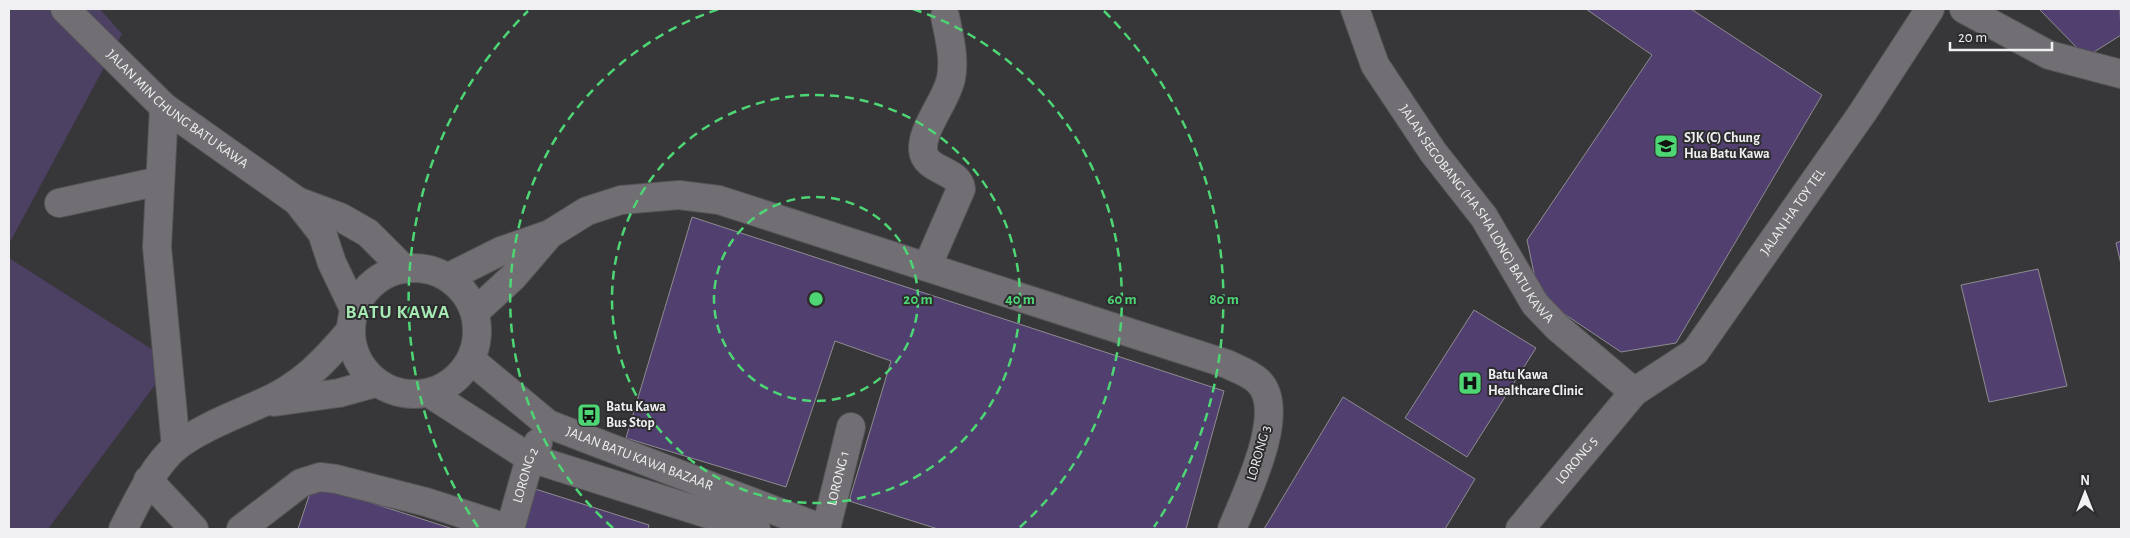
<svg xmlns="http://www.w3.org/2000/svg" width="2130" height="538" font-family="'Alegreya Sans',sans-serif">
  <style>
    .green { fill: #4c4063 }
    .building { fill: #513f70; stroke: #8e8c90 }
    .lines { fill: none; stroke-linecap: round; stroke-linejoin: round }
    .minor-casing { stroke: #555457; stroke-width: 30 }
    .minor { stroke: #716f73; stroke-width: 28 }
    .ring { fill: none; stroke: #4ed675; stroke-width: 2.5; stroke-dasharray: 9 6 }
    .labels { text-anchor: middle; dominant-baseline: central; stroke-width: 4; stroke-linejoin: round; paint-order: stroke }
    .street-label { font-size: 14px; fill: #f0f0f2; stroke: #2d2c2f }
    .poi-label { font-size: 14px; font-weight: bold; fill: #f0f0f2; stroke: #2d2c2f; text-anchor: start }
    .district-label { font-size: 19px; font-weight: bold; letter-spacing: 1px; fill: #a7e9b3; stroke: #2d2c2f }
    .centre { fill: #4ed675; stroke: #2d2c2f; stroke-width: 2.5 }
    .ring-label { font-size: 15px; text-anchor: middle; font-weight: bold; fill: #4ed675; stroke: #2d2c2f; stroke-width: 4; stroke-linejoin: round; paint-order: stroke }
  </style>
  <rect width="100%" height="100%" fill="#373639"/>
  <!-- green -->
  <g class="green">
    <path d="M9,9H100L122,34L9,244Z"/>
    <path d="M9,258L172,362L48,529H9Z"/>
  </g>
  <!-- building -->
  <g class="building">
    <path d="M1586,9H1691L1822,95L1676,343L1621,352L1539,297L1527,240L1652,55Z"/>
    <path d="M2039,9H2120L2121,35L2086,57Z"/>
    <path d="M692,217L1224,391L1186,529H938L849,501L891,361L835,341L786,487L626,438Z"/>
    <path d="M2121,241V264L2116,243Z"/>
    <path d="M2038,269L2067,386L1989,402L1961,285Z"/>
    <path d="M1474,310L1536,348L1467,457L1405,418Z"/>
    <path d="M1343,397L1475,479L1445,529H1264Z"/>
    <path d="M313,484L453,529H298Z"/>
    <path d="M529,487L649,525L648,529H515Z"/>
  </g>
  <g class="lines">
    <!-- minor casing -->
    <g class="minor-casing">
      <g id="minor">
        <path id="s1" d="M65,9L164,107L297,201L340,217L368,233L404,269"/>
        <path id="s2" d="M1355,9L1375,65L1433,152L1484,217L1535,304L1557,327L1634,392"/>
        <path d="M1964,9L2049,55L2121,74"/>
        <path d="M164,107L157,247L176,447"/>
        <path d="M297,201L322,233L332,263L354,309"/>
        <path d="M59,203L160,181"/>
        <path d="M927,267L961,189C959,169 925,172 923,150C922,127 947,100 951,78C955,58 949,36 945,16"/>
        <circle cx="414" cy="331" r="63"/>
        <path d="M449,277L501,251L550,234L587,211L621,200L679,195L719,200L1227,364C1237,369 1250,373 1258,381C1289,410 1245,496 1232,529"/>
        <path d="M475,312L513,277L549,235"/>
        <path id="s3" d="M471,360L548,424L823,529"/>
        <path d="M429,393L530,458L756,529"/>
        <path d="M274,402L339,393L375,383"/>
        <path d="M148,480L194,529"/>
        <path d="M123,529C137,502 153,466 177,446C203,427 233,416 262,403C301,386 324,362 350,331"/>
        <path d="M241,529L301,483L320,477L336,479L426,502L510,529"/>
        <path id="s4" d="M510,529L530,458L538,443"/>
        <path id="s5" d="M826,529L851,427"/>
        <path id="s6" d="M1520,529L1634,392L1695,352L1863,112L1930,9"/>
      </g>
    </g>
    <!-- minor -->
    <use href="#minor" class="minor"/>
  </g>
  <!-- distance rings -->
  <g class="ring">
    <circle cx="816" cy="299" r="102"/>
    <circle cx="816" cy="299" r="204"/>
    <path d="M613 528A306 306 0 0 1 719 9M913 9A306 306 0 0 1 1019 528"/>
    <path d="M478 527A408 408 0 0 1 528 11M1104 11A408 408 0 0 1 1154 527"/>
  </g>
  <!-- icons -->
  <defs>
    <g id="school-square" transform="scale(1.25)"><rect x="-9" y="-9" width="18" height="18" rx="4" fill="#4ed675" stroke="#2d2c2f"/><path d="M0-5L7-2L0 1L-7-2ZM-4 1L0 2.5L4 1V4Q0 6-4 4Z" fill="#111"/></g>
    <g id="hospital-square" transform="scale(1.25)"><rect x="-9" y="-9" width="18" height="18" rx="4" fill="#4ed675" stroke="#2d2c2f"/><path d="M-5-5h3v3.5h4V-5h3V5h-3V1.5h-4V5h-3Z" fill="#111"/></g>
    <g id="bus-square" transform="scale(1.25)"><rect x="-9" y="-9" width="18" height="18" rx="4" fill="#4ed675" stroke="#2d2c2f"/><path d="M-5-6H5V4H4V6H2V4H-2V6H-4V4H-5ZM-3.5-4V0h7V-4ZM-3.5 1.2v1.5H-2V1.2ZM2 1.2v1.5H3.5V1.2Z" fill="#111"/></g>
  </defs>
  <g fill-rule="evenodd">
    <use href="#school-square" x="1666" y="146"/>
    <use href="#hospital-square" x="1470" y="383"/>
    <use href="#bus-square" x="589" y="415"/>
  </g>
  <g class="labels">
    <!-- street labels -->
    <g class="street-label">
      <text stroke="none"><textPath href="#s1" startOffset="151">JALAN MIN CHUNG BATU KAWA</textPath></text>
      <text stroke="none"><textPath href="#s6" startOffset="422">JALAN HA TOY TEL</textPath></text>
      <text stroke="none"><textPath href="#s2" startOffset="240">JALAN SEGOBANG (HA SHA LONG) BATU KAWA</textPath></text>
      <text transform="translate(1259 453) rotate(-74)">LORONG 3</text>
      <text stroke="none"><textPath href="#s3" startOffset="198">JALAN BATU KAWA BAZAAR</textPath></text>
      <text stroke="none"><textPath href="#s6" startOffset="89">LORONG 5</textPath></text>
      <text stroke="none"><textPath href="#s4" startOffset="56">LORONG 2</textPath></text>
      <text stroke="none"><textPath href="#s5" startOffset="52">LORONG 1</textPath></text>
    </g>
    <!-- poi labels -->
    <g class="poi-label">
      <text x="1684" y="138">SJK (C) Chung<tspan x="1684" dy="16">Hua Batu Kawa</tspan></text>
      <text x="1488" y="375">Batu Kawa<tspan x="1488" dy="16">Healthcare Clinic</tspan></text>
      <text x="606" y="407">Batu Kawa<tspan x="606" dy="16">Bus Stop</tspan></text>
    </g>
    <!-- district labels -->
    <g class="district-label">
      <text x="398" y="312">BATU KAWA</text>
    </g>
  </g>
  <circle cx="816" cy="299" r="8" class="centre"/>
  <g class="ring-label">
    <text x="918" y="304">20 m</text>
    <text x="1020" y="304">40 m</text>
    <text x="1122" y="304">60 m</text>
    <text x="1224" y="304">80 m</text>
  </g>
  <!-- border -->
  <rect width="2130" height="538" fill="none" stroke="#f0f0f2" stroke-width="20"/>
  <!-- north arrow -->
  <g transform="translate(2085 493)" stroke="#2d2c2f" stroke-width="4" paint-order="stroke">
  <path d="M0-4L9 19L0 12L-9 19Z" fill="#f0f0f2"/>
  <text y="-8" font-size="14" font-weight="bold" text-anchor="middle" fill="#f0f0f2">N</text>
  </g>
  <!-- scale -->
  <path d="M1950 42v8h102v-8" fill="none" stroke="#f0f0f2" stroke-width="2.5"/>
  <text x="1958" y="42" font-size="15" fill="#f0f0f2" stroke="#2d2c2f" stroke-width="4" paint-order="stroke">20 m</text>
</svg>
